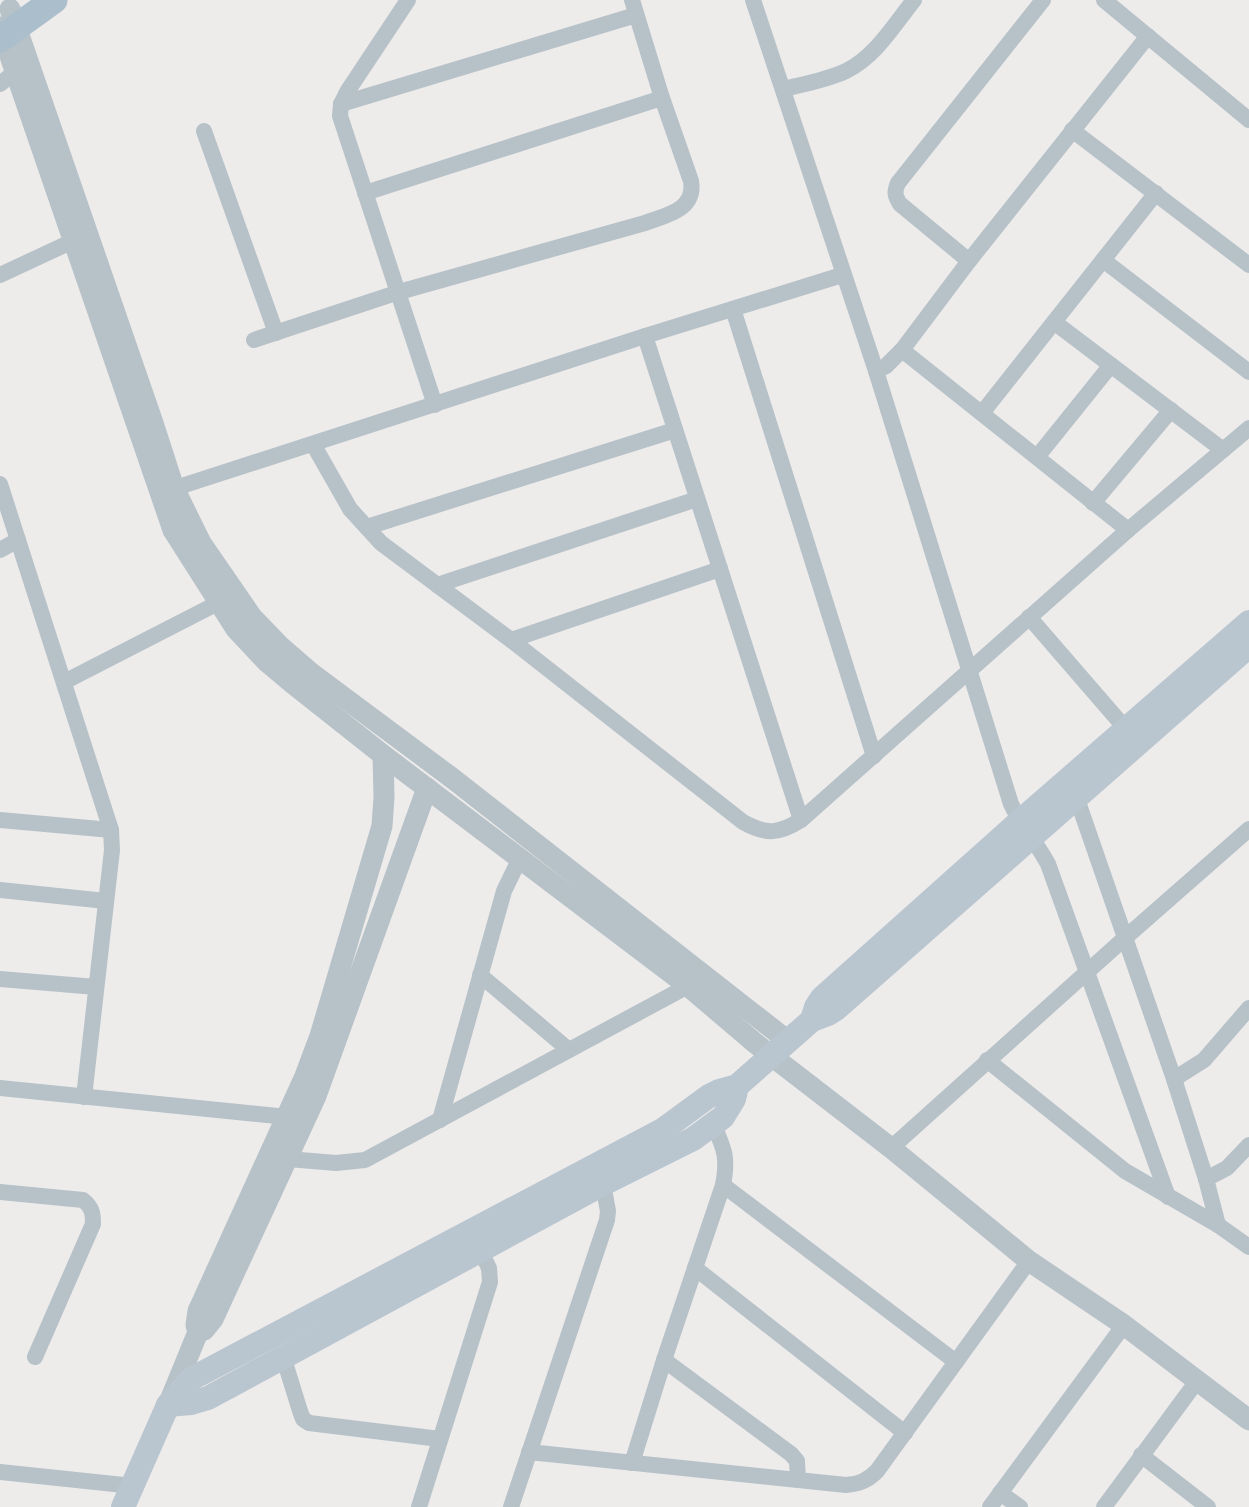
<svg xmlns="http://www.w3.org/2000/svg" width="1249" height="1507" font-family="Roboto,sans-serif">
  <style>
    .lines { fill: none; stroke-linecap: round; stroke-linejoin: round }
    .minor { stroke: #b6c2c8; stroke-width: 16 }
    .tertiary { stroke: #b6c2c8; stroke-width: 21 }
    .secondary { stroke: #b9c6d0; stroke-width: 24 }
    .primary { stroke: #abbecb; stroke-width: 27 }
  </style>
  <rect width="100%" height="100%" fill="#eeebeb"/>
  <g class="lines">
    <!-- minor -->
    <g class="minor">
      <path d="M408,0L347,92L341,104L340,116L435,405"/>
      <path d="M753,0L876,371L1011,804C1021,826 1037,843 1048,864L1168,1197"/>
      <path d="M1104,0L1249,120"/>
      <path d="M0,84L16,71"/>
      <path d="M783,89C804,84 827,80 846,71C876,56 894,25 914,0"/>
      <path d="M341,104L636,15"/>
      <path d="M1072,130L1249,265"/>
      <path d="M204,131L276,333"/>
      <path d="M365,193L662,98"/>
      <path d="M1103,260L1249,372"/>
      <path d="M969,261L900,204C895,196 894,192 898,183L1043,0"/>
      <path d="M0,275L73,241"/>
      <path d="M733,309L874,756"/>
      <path d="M1054,322L1223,450"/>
      <path d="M645,336L801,820"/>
      <path d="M254,340L399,292L645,223C666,215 696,210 691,181L662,98L632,0"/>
      <path d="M902,350L1128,530"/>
      <path d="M876,371L886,366L902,350L969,261L1148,36"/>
      <path d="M982,413L1156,193"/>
      <path d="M313,444L350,509L381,543L511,640L743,822C766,835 779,834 801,820L1128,530L1249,428"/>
      <path d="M1037,457L1111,365"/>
      <path d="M0,484L111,830L112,850L84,1097"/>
      <path d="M163,492L645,336L842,275"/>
      <path d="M1093,503L1171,410"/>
      <path d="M367,527L675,430"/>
      <path d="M0,550L18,540"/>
      <path d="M437,585L697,499"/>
      <path d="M1029,617L1132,736"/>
      <path d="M511,640L720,569"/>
      <path d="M64,682L218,603"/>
      <path d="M1072,790L1077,799L1174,1079L1206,1179L1218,1225"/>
      <path d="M0,820L111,830"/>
      <path d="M0,890L106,901"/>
      <path d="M480,975L569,1050"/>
      <path d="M0,979L96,987"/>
      <path d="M987,1060L1125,1171L1218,1225L1249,1247"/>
      <path d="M1174,1079L1204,1060L1249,1008"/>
      <path d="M0,1088L287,1117"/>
      <path d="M440,1120L504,891L520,858"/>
      <path d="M891,1148L1126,937L1249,829"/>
      <path d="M288,1159L336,1163L365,1160L688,986"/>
      <path d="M1206,1179L1227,1168L1249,1145"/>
      <path d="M723,1185L956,1362"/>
      <path d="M0,1192L83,1200C92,1207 93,1213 93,1224L35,1357"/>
      <path d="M695,1268L905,1433"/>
      <path d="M283,1356L300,1411L303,1419L309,1423L440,1439"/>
      <path d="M664,1360L791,1454L797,1461L798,1480"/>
      <path d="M529,1452L846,1485C860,1484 868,1480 877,1471L1029,1261"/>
      <path d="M1141,1455L1208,1507"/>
      <path d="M632,1463L664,1360L723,1185C728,1159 725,1150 714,1126"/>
      <path d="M0,1472L133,1486"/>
      <path d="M1000,1493L1020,1507"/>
      <path d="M419,1507L490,1282L489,1268L480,1250"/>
      <path d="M511,1507L607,1220L608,1211L603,1184"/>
      <path d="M990,1507L1124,1325"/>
      <path d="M1104,1507L1197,1381"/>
    </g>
    <!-- tertiary -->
    <g class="tertiary">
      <path d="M10,9L153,423L174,488L201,543L252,617L281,647L311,673L452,778L788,1041"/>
      <path d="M0,27L173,530L236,629L267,662L292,683L383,755L688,986L755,1043L891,1148L1029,1261L1124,1325L1249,1420"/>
      <path d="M198,1332L204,1330L213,1319L316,1096L427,788"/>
      <path d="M171,1398L198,1332L196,1325L198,1311L305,1076L320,1036L382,826L384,797L383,755"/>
    </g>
    <!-- secondary -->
    <g class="secondary">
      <path d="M812,1020L816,1007L822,998L1019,822L1249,622"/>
      <path d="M168,1405L191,1403L208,1398L603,1184L693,1139L723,1117L734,1099L737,1086"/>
      <path d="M123,1507L168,1405L191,1379L664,1129L709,1096L719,1091L737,1086L812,1020L828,1014L836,1009L1249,646"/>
    </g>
    <!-- primary -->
    <path class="primary" d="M0,39L54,0"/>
  </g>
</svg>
